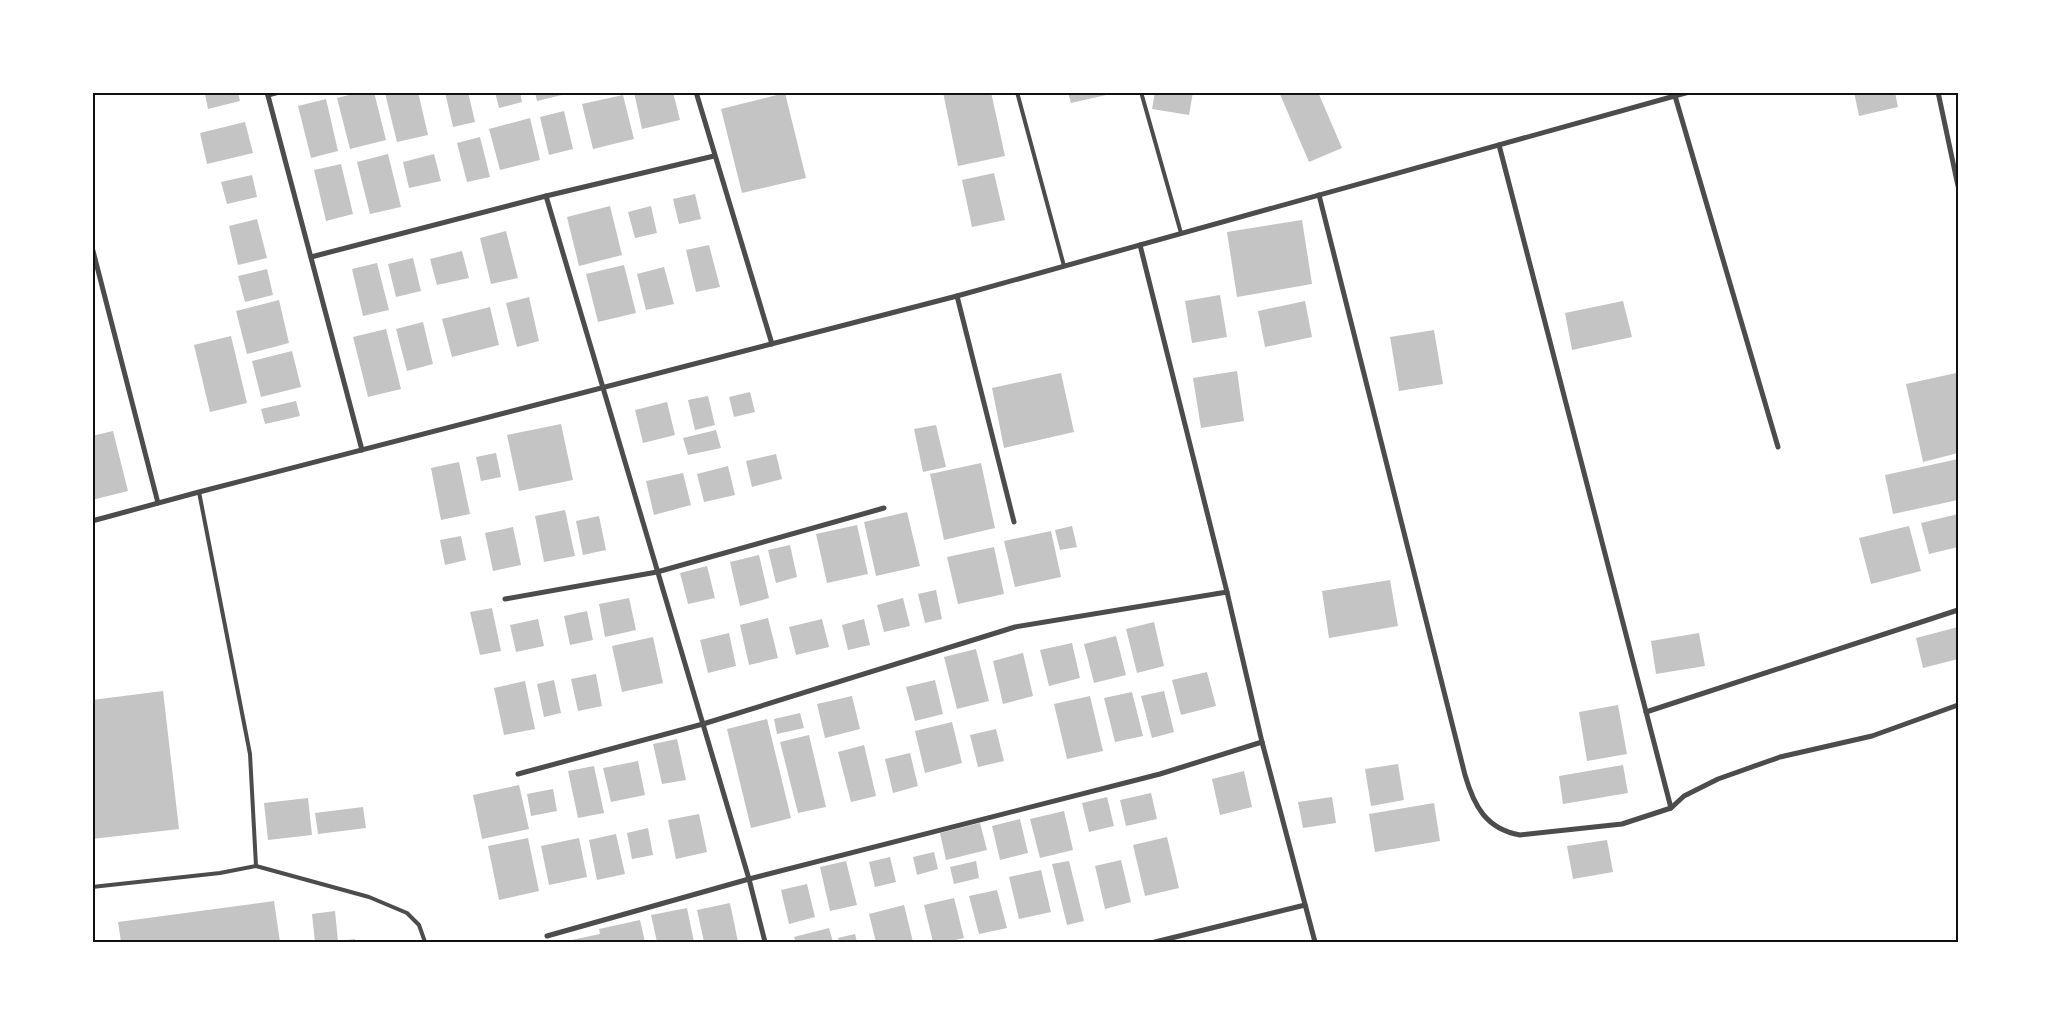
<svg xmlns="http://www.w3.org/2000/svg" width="2051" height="1035" font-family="Georgia,serif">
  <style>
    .building { fill: #c4c4c4 }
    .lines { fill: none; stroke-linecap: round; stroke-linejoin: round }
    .service { stroke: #4c4c4c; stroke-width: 4 }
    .minor { stroke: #4c4c4c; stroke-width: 5 }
    .neatline { fill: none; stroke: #111; stroke-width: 2 }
  </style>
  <rect width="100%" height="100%" fill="#fff"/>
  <!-- building -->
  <g class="building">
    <path d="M210,92H238L240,101L208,109L205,94Z"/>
    <path d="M361,92H374L386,140L350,149L337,98Z"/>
    <path d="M418,92L428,135L397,142L385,93Z"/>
    <path d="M445,92H468L475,122L453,127Z"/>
    <path d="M495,92H520L522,102L499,108Z"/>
    <path d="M535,92H566V94L537,101Z"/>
    <path d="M634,92H673L680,120L642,129Z"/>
    <path d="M943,92H991L1005,156L958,166Z"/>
    <path d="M1068,92H1115V93L1071,103Z"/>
    <path d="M1155,92H1193L1189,115L1152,109Z"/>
    <path d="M1279,92H1318L1342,148L1309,162Z"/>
    <path d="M1854,92H1895L1898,107L1859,116Z"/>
    <path d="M785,93L806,178L742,193L721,109Z"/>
    <path d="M623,95L634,139L593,149L582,104Z"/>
    <path d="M326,99L338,151L311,158L298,106Z"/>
    <path d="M564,111L573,149L549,155L540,117Z"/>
    <path d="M530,118L540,160L500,170L489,129Z"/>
    <path d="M245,122L253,153L207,164L200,133Z"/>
    <path d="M480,137L490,177L467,182L457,143Z"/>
    <path d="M388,154L401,207L370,214L357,162Z"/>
    <path d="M434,154L441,181L409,188L403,162Z"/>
    <path d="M341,164L353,214L326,221L314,170Z"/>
    <path d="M994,173L1005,220L972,227L962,180Z"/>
    <path d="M252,175L257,197L227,204L221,182Z"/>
    <path d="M695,194L701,219L679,224L673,199Z"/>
    <path d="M610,206L622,255L579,266L567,217Z"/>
    <path d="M651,206L657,233L635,238L628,212Z"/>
    <path d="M257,219L267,258L238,265L229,226Z"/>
    <path d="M1302,220L1312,284L1237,297L1227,232Z"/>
    <path d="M506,231L518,278L491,284L480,238Z"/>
    <path d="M709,245L720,287L696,292L686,250Z"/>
    <path d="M462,251L469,278L437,285L430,259Z"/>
    <path d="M413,258L421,291L396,297L388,264Z"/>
    <path d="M377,263L389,310L363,316L352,269Z"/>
    <path d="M624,265L636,313L598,322L586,274Z"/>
    <path d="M664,267L674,304L646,310L637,274Z"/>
    <path d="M267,269L273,295L245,302L238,276Z"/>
    <path d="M1220,295L1227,337L1192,343L1185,301Z"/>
    <path d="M529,297L539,341L517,347L506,303Z"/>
    <path d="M279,300L289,343L247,354L236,311Z"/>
    <path d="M1305,301L1312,337L1265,347L1258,311Z"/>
    <path d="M1623,301L1632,337L1572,350L1565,313Z"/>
    <path d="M490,307L499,345L452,357L442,319Z"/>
    <path d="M423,322L433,364L407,371L396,329Z"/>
    <path d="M386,329L401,389L368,397L353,337Z"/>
    <path d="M1434,330L1443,384L1399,391L1390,337Z"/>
    <path d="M231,336L247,403L210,412L194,345Z"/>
    <path d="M292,351L301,387L261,397L252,361Z"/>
    <path d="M1237,371L1244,421L1201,428L1193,378Z"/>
    <path d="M1061,373L1074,432L1004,448L992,388Z"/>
    <path d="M1956,373L1958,383V453L1923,462L1906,384Z"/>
    <path d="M750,392L755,412L734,417L729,397Z"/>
    <path d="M708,396L715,425L695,430L688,400Z"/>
    <path d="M296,401L300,416L265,424L261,409Z"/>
    <path d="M667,402L675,435L643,443L635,410Z"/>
    <path d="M561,424L573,480L519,491L507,435Z"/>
    <path d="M936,425L946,467L923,472L914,429Z"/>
    <path d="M716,430L721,448L688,455L683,438Z"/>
    <path d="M113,431L128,491L92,500V436Z"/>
    <path d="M496,453L501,477L481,481L476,457Z"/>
    <path d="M776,454L782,479L752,487L746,461Z"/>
    <path d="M1958,459V500L1893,514L1885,475Z"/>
    <path d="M459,462L470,514L441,520L431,468Z"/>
    <path d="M981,463L995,528L944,540L930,474Z"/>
    <path d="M728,466L735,495L704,502L697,474Z"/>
    <path d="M683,473L691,505L654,515L646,481Z"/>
    <path d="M565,510L575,556L544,562L535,516Z"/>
    <path d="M907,512L920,566L876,576L864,522Z"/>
    <path d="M1958,514V547L1929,554L1921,523Z"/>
    <path d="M599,516L606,550L583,555L576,521Z"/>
    <path d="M857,525L868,574L827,583L816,534Z"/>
    <path d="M1072,526L1077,547L1060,550L1055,530Z"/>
    <path d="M1909,526L1921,571L1871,584L1859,538Z"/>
    <path d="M513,527L521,565L493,571L485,533Z"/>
    <path d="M1051,531L1061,577L1015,587L1004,541Z"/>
    <path d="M461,536L466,560L445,565L440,540Z"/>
    <path d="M790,545L797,577L776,583L768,550Z"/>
    <path d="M994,547L1004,594L958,604L947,557Z"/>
    <path d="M759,555L769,598L740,606L730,562Z"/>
    <path d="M707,566L715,598L688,604L680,573Z"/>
    <path d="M1390,580L1398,626L1329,638L1322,591Z"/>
    <path d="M936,590L942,619L925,623L918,594Z"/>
    <path d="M629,598L636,630L605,637L599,604Z"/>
    <path d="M903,598L910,626L884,632L877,605Z"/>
    <path d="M492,608L501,651L480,655L470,612Z"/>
    <path d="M587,611L593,640L570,645L564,616Z"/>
    <path d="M768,618L778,658L749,665L740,625Z"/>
    <path d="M538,619L544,646L516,652L510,625Z"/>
    <path d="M822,619L829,647L796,655L789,627Z"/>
    <path d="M864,619L870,645L848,650L842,625Z"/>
    <path d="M1154,622L1164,666L1137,673L1126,629Z"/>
    <path d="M1958,627V659L1923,668L1916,638Z"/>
    <path d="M729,633L736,666L708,673L700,640Z"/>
    <path d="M1699,633L1705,666L1656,674L1651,641Z"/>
    <path d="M1116,636L1126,675L1094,683L1084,644Z"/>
    <path d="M653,637L663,683L622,692L612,646Z"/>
    <path d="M1072,643L1080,678L1049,686L1040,650Z"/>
    <path d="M976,649L989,701L957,709L944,657Z"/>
    <path d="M1023,653L1033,696L1003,704L993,661Z"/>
    <path d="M1207,672L1216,706L1181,715L1172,680Z"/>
    <path d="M596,674L602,706L578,711L571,679Z"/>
    <path d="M554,680L561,713L544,717L537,684Z"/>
    <path d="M935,680L943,714L915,721L906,687Z"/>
    <path d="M525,681L535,729L504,735L494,688Z"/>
    <path d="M163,691L179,829L92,839V700Z"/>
    <path d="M1164,691L1174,732L1152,738L1141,696Z"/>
    <path d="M1132,692L1143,736L1115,742L1104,698Z"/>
    <path d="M852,696L860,729L825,738L817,704Z"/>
    <path d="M1090,696L1103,751L1067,759L1054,704Z"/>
    <path d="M1618,705L1627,754L1587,761L1579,712Z"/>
    <path d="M800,713L804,728L777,734L774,719Z"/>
    <path d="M767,719L791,818L751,828L727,729Z"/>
    <path d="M952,722L962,763L925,773L915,731Z"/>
    <path d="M996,729L1004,761L978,767L970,735Z"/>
    <path d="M809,735L826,807L798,813L780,742Z"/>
    <path d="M677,739L686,780L662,784L653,744Z"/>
    <path d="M864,745L876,796L851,802L838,752Z"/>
    <path d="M910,753L918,786L893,793L885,759Z"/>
    <path d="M638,761L645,795L611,802L603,768Z"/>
    <path d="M1398,764L1404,800L1371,806L1365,769Z"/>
    <path d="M1623,765L1628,793L1563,804L1559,776Z"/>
    <path d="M594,766L604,813L578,818L568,771Z"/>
    <path d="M1244,771L1252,807L1220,815L1212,779Z"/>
    <path d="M519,785L529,829L482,839L473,795Z"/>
    <path d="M553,789L557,811L531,816L527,794Z"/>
    <path d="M1151,793L1157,819L1126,826L1120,800Z"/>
    <path d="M1107,797L1114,826L1089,832L1082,803Z"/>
    <path d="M1332,797L1336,823L1303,828L1298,802Z"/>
    <path d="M308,798L312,835L268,840L264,803Z"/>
    <path d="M1434,803L1440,841L1375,852L1369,814Z"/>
    <path d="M363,807L366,828L318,834L315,813Z"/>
    <path d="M1064,811L1073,850L1040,858L1030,819Z"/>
    <path d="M699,814L707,852L676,859L668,820Z"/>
    <path d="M1020,819L1028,853L1000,860L992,826Z"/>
    <path d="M980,823L987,850L946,860L940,833Z"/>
    <path d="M648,828L653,855L632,859L627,833Z"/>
    <path d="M616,834L625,874L597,880L589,840Z"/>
    <path d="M1167,837L1179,888L1145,896L1133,845Z"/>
    <path d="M528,838L539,891L499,900L488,846Z"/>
    <path d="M579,838L587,877L549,885L541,846Z"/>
    <path d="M1607,840L1613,872L1573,879L1567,846Z"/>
    <path d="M934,852L938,869L917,875L913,857Z"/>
    <path d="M890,857L896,882L875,887L869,862Z"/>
    <path d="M1121,860L1131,902L1105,909L1095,866Z"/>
    <path d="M846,861L857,905L830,911L820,867Z"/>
    <path d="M976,861L979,878L954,884L950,867Z"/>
    <path d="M1069,861L1084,921L1067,925L1052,864Z"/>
    <path d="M1041,870L1051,912L1019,919L1009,877Z"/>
    <path d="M807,884L815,917L789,924L781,890Z"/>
    <path d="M997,890L1007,928L979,934L969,896Z"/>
    <path d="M954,898L964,938L947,942H933L924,905Z"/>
    <path d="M274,901L280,942H121L118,922Z"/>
    <path d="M730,903L738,942H704L697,910Z"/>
    <path d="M904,905L913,942H876L869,914Z"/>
    <path d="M687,908L694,942H657L651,915Z"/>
    <path d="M335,911L338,941L355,939V942H315L312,914Z"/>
    <path d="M640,920L645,942H562L600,934L599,929Z"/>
    <path d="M829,928L833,942H796L794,937Z"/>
    <path d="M855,934L857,942H839L838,938Z"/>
  </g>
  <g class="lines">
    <!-- service -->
    <g class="service">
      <path d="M1017,92L1064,266"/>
      <path d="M1141,92L1181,233"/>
      <path d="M256,866L369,897L407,913L419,925L425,942"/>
      <path d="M92,887L220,873L256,866L250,754L199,492"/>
    </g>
    <!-- minor -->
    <g class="minor">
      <path d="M267,92L362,450"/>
      <path d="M696,92L772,344"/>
      <path d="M1938,92L1958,186"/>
      <path d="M268,95L279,92"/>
      <path d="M1675,96L1778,447"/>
      <path d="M1499,145L1671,808"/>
      <path d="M1319,195L1465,775C1474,806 1486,829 1520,835L1622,824L1671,808L1684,796L1718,779L1780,757L1872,736L1958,705"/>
      <path d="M546,196L749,879L765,942"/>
      <path d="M92,247L158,503"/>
      <path d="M311,257L546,196L714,156"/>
      <path d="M957,296L1014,522"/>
      <path d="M92,521L199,492L957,296L1689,92"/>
      <path d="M505,599L657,572L884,508"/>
      <path d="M1646,712L1958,610"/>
      <path d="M1262,742L1315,942"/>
      <path d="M518,774L703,724L1015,627L1227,592"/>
      <path d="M547,936L749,879L1160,774L1262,742L1227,592L1140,245"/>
      <path d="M1155,942L1305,905"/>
    </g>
  </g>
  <!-- border -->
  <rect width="2051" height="1035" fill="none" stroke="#ffffff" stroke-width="188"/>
  <rect x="94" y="94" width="1863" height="847" class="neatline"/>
</svg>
